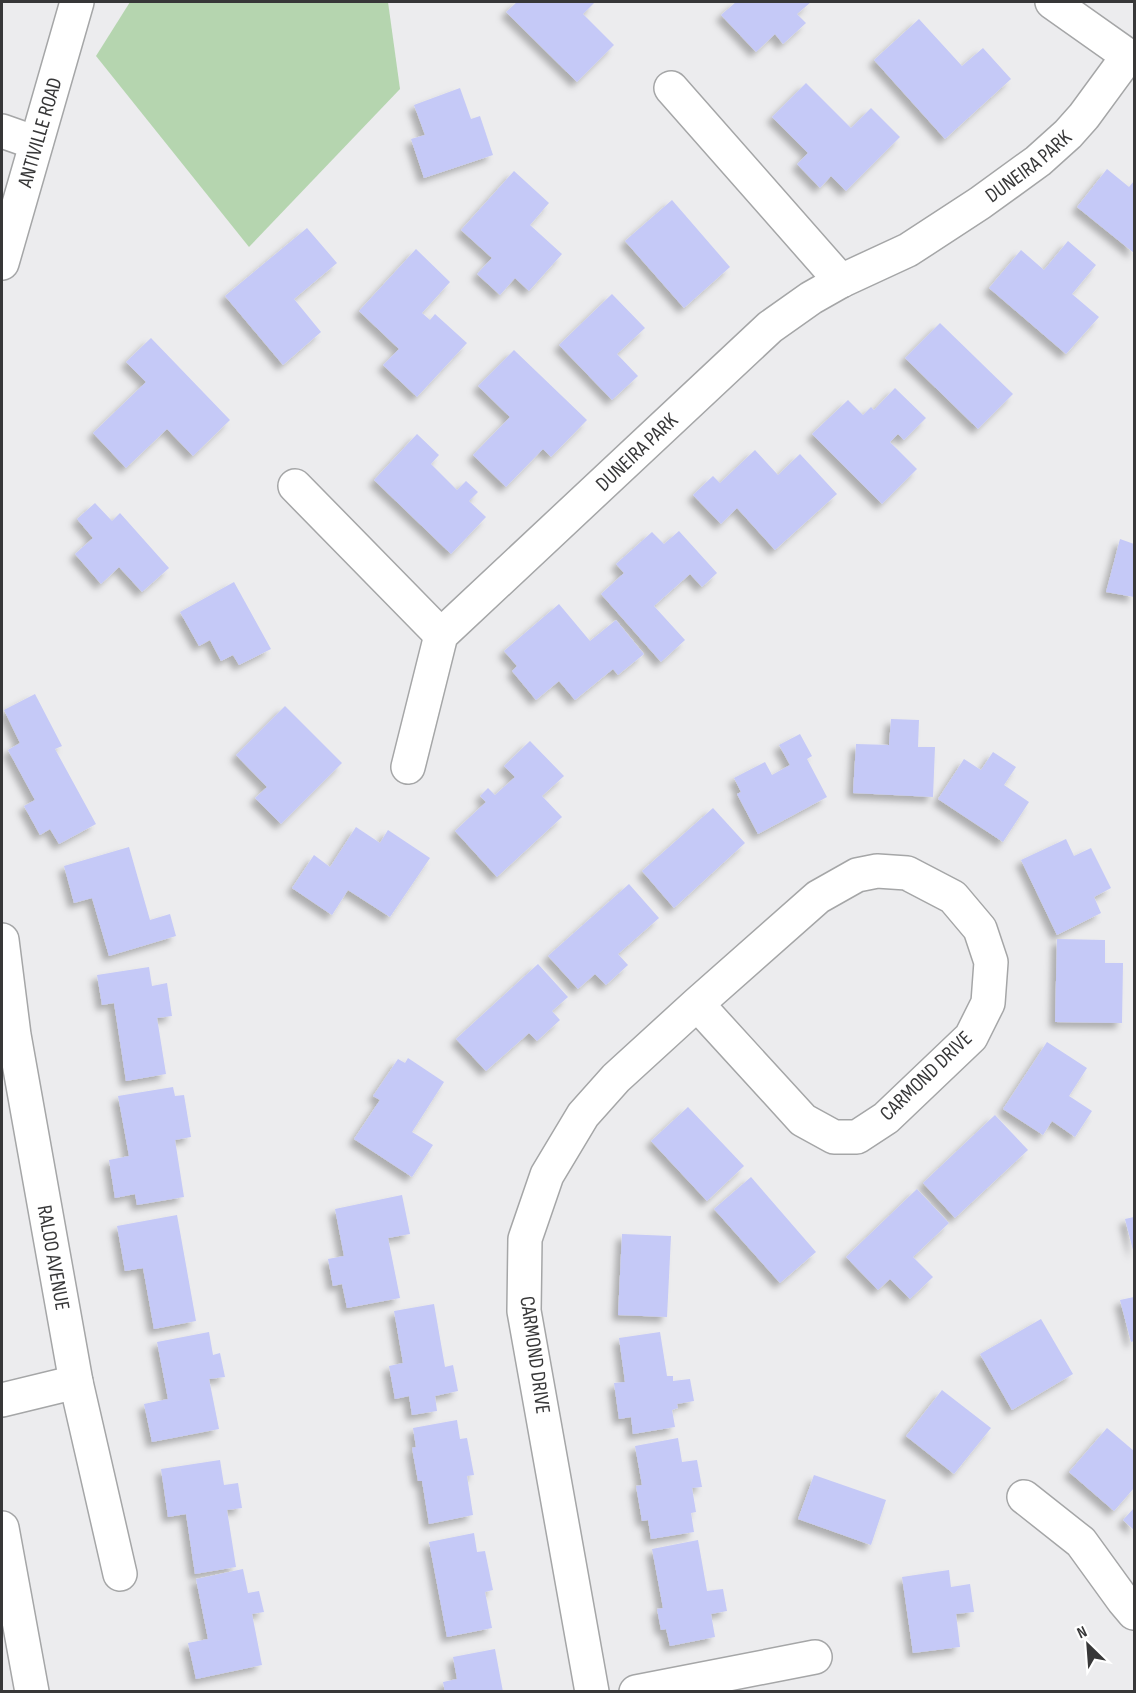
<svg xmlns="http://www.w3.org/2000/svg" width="1136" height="1693" font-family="'Sofia Sans Condensed',sans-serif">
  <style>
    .green { fill: #b5d5af }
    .building { fill: #c5c9f7; filter: url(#shadow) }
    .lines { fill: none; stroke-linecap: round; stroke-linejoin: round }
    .minor-casing { stroke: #a5a6a7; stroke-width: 36 }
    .tertiary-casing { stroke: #a5a6a7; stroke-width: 36 }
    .minor { stroke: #fff; stroke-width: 33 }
    .tertiary { stroke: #fff; stroke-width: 33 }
    .labels { text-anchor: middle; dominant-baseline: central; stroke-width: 4.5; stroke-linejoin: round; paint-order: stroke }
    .street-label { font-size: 21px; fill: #373738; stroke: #fff }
  </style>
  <defs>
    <filter id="shadow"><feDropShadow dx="-5.5" dy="5.5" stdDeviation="3" flood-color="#0004"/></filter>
  </defs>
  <rect width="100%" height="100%" fill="#ececee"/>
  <!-- green -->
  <path class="green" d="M130,2H388L400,89L249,247L96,56Z"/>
  <!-- building -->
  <g class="building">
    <path d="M517,2H595L583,14L614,45L577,82L506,12Z"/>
    <path d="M736,2H811L797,14L806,23L783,44L775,34L756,52L721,15Z"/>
    <path d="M919,19L962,66L983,48L1011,79L945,139L874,60Z"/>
    <path d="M806,83L851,128L871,108L900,137L846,191L831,176L820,188L797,164L808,153L772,117Z"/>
    <path d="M460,88L471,119L480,116L493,155L424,178L411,139L425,135L414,105Z"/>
    <path d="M1107,169L1129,187L1134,181V253L1077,207Z"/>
    <path d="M514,171L549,203L530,225L562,254L529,291L515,278L500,295L477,274L492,258L461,230Z"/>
    <path d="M672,200L730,267L684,308L625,241Z"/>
    <path d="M307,228L337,263L294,299L321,332L283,365L225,296Z"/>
    <path d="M1068,241L1096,265L1072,294L1099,317L1066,354L989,288L1021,250L1044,270Z"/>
    <path d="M416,249L450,282L422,313L430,320L435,314L467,343L417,397L383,365L399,349L359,311Z"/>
    <path d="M612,294L645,328L617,354L638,376L612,400L559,345Z"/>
    <path d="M940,323L1013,394L978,429L905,358Z"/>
    <path d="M151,338L230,420L193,456L167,429L126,468L93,433L146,382L126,362Z"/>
    <path d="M514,350L587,420L551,457L543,449L506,487L473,455L510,417L478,386Z"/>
    <path d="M895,388L926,418L904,440L898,434L890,442L917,469L882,504L812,434L848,400L863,415L871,407L874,410Z"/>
    <path d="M417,434L439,455L431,464L457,490L466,481L478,492L469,501L486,517L451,554L374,480Z"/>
    <path d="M755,450L778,475L800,454L837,494L775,550L737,508L721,524L693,495L713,476L720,483Z"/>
    <path d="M95,503L112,521L120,513L169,568L142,592L119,567L101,584L75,554L93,538L77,519Z"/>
    <path d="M679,531L717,573L702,587L690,574L654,606L685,640L661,662L601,594L624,573L616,564L652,532L664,544Z"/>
    <path d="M1120,539L1134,544V597L1106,592Z"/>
    <path d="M234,582L271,649L239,665L233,655L221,661L210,640L199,646L180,612Z"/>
    <path d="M559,604L590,641L616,620L644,654L618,675L613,669L575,700L559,681L536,700L512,671L517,666L504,651Z"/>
    <path d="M35,694L62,746L55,749L96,824L59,844L50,829L40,835L24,806L35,800L8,750L20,743L4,710Z"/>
    <path d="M285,706L342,763L281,824L255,798L267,787L236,755Z"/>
    <path d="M891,719L919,720L918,747H935L933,797L853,793L856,744L889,745Z"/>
    <path d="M800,734L812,756L807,759L827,797L758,834L737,794L741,792L734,778L765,762L772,775L790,765L779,745Z"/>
    <path d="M530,741L564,776L542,796L562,817L497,877L455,831L486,802L480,796L488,788L495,795L515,777L504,766Z"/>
    <path d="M993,752L1016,767L1004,785L1029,802L1003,842L938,799L964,759L981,770Z"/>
    <path d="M713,808L745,843L674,908L642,871Z"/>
    <path d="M356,827L380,843L388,830L430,858L390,917L348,890L332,915L292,888L314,855L330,867Z"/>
    <path d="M1066,839L1074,856L1091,848L1111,888L1094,897L1101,913L1057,935L1021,860Z"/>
    <path d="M129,847L150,920L170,914L176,936L109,956L92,898L74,903L64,866Z"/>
    <path d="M629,884L659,918L618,954L628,965L606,985L595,974L578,989L548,956Z"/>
    <path d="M1057,939L1105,940V963H1123L1122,1023L1055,1022Z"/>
    <path d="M538,964L568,997L552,1011L560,1020L537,1041L529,1033L486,1071L456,1039Z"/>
    <path d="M149,967L152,986L167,983L172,1016L157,1018L166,1074L126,1081L114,1003L102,1005L97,975Z"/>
    <path d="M1047,1042L1087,1068L1069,1096L1092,1111L1075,1137L1052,1121L1043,1135L1003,1109Z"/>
    <path d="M408,1058L444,1082L412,1132L433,1145L412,1177L354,1139L380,1100L373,1096L398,1059L405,1063Z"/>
    <path d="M173,1087L175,1096L184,1095L191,1137L175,1140L184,1197L137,1205L135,1194L115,1198L109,1160L129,1156L118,1096Z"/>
    <path d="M688,1107L744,1166L707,1201L651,1141Z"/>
    <path d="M995,1115L1028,1150L955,1218L923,1183Z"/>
    <path d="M751,1177L816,1252L780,1283L714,1209Z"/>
    <path d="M917,1189L949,1223L913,1257L933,1277L910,1299L890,1279L878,1290L846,1257Z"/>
    <path d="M402,1195L410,1234L388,1238L400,1298L347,1308L342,1284L333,1286L328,1259L344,1256L335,1209Z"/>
    <path d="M177,1215L196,1321L154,1329L143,1268L125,1271L117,1226Z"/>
    <path d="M1134,1217V1254L1125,1219Z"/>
    <path d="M622,1234L671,1236L667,1317L618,1315Z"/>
    <path d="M1134,1297V1341L1131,1342L1120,1300Z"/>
    <path d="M434,1304L445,1367L453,1365L458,1391L435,1396L437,1411L412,1415L409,1396L395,1399L389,1366L403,1363L394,1311Z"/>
    <path d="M1041,1319L1073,1374L1012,1410L980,1354Z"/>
    <path d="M209,1332L213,1355L220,1353L225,1377L209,1379L219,1429L152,1442L144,1404L168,1399L157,1342Z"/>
    <path d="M660,1332L667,1376H673V1381L690,1379L694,1401L677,1404L678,1408L672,1410L675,1427L633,1434L631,1417L619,1419L614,1383L625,1382L619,1338Z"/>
    <path d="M942,1390L991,1428L954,1474L906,1436Z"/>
    <path d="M457,1420L460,1439L467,1438L474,1475L467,1476L473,1515L429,1524L422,1481H418L412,1448L416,1447L413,1428Z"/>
    <path d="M1107,1428L1134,1451V1488L1114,1511L1069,1472Z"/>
    <path d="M678,1438L682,1462L697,1460L702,1487L692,1488L696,1512L691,1513L694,1532L651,1539L648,1520L642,1521L636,1486L642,1485L635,1446Z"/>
    <path d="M220,1460L224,1485L238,1483L242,1508L227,1510L236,1567L195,1574L186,1514L168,1517L161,1469Z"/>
    <path d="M814,1475L886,1500L871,1545L798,1519Z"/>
    <path d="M1134,1508V1530L1123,1520Z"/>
    <path d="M474,1533L477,1552L485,1551L493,1590L485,1592L492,1628L447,1637L429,1542Z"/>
    <path d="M698,1540L707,1591L723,1589L727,1611L711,1614L715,1637L670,1646L666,1629L661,1630L657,1609L663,1608L652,1549Z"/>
    <path d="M243,1569L248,1593L259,1591L264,1612L252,1614L262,1665L196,1679L188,1643L208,1639L196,1579Z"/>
    <path d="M949,1570L951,1587L970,1584L974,1612L956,1614L960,1647L913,1653L902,1577Z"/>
    <path d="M495,1649L503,1692H445L443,1682L457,1679L453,1657Z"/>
  </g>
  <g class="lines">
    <!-- minor casing -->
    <g class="minor-casing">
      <g id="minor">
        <path d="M671,88L841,281"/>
        <path d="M2,131L36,143"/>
        <path d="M295,486L441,635"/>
        <path id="s1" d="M408,767L441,635L770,327L811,298L841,281L908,250L980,203L1038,161L1068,134L1084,116L1128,56"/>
        <path id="s2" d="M2,940L14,1035L76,1382L120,1574"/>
        <path d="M2,1400L76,1382"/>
        <path d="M1024,1497L1081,1542L1123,1600L1134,1613"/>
        <path d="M592,1692L524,1311L525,1239L547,1175L583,1115L616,1078L697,1004L818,897L857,875L877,871L907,873L953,897L980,929L991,962L988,1003L971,1037L886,1118L857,1137H834L803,1120L697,1004"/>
        <path d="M636,1692L815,1657"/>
      </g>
    </g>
    <!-- tertiary casing -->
    <g class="tertiary-casing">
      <g id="tertiary">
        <path d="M1052,2L1134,60"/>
        <path id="s3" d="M2,263L77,2"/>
        <path d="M2,1528L32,1692"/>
      </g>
    </g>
    <!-- minor -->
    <use href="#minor" class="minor"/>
    <!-- tertiary -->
    <use href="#tertiary" class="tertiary"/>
  </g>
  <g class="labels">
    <!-- street labels -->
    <g class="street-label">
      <text stroke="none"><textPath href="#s3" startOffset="136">ANTIVILLE ROAD</textPath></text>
      <text stroke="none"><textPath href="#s1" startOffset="892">DUNEIRA PARK</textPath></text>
      <text stroke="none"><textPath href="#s1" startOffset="404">DUNEIRA PARK</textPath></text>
      <text transform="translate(926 1076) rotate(-44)">CARMOND DRIVE</text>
      <text stroke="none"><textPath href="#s2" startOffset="322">RALOO AVENUE</textPath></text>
      <text transform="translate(535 1355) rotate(82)">CARMOND DRIVE</text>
    </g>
  </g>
  <!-- border -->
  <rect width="1136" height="1693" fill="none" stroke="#373738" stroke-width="6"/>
  <!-- north arrow -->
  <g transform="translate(1088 1645) rotate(335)" stroke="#ffffff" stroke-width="4.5" paint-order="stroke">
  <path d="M0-4.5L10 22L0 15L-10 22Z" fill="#373738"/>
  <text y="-9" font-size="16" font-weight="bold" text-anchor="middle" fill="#373738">N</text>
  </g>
</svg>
